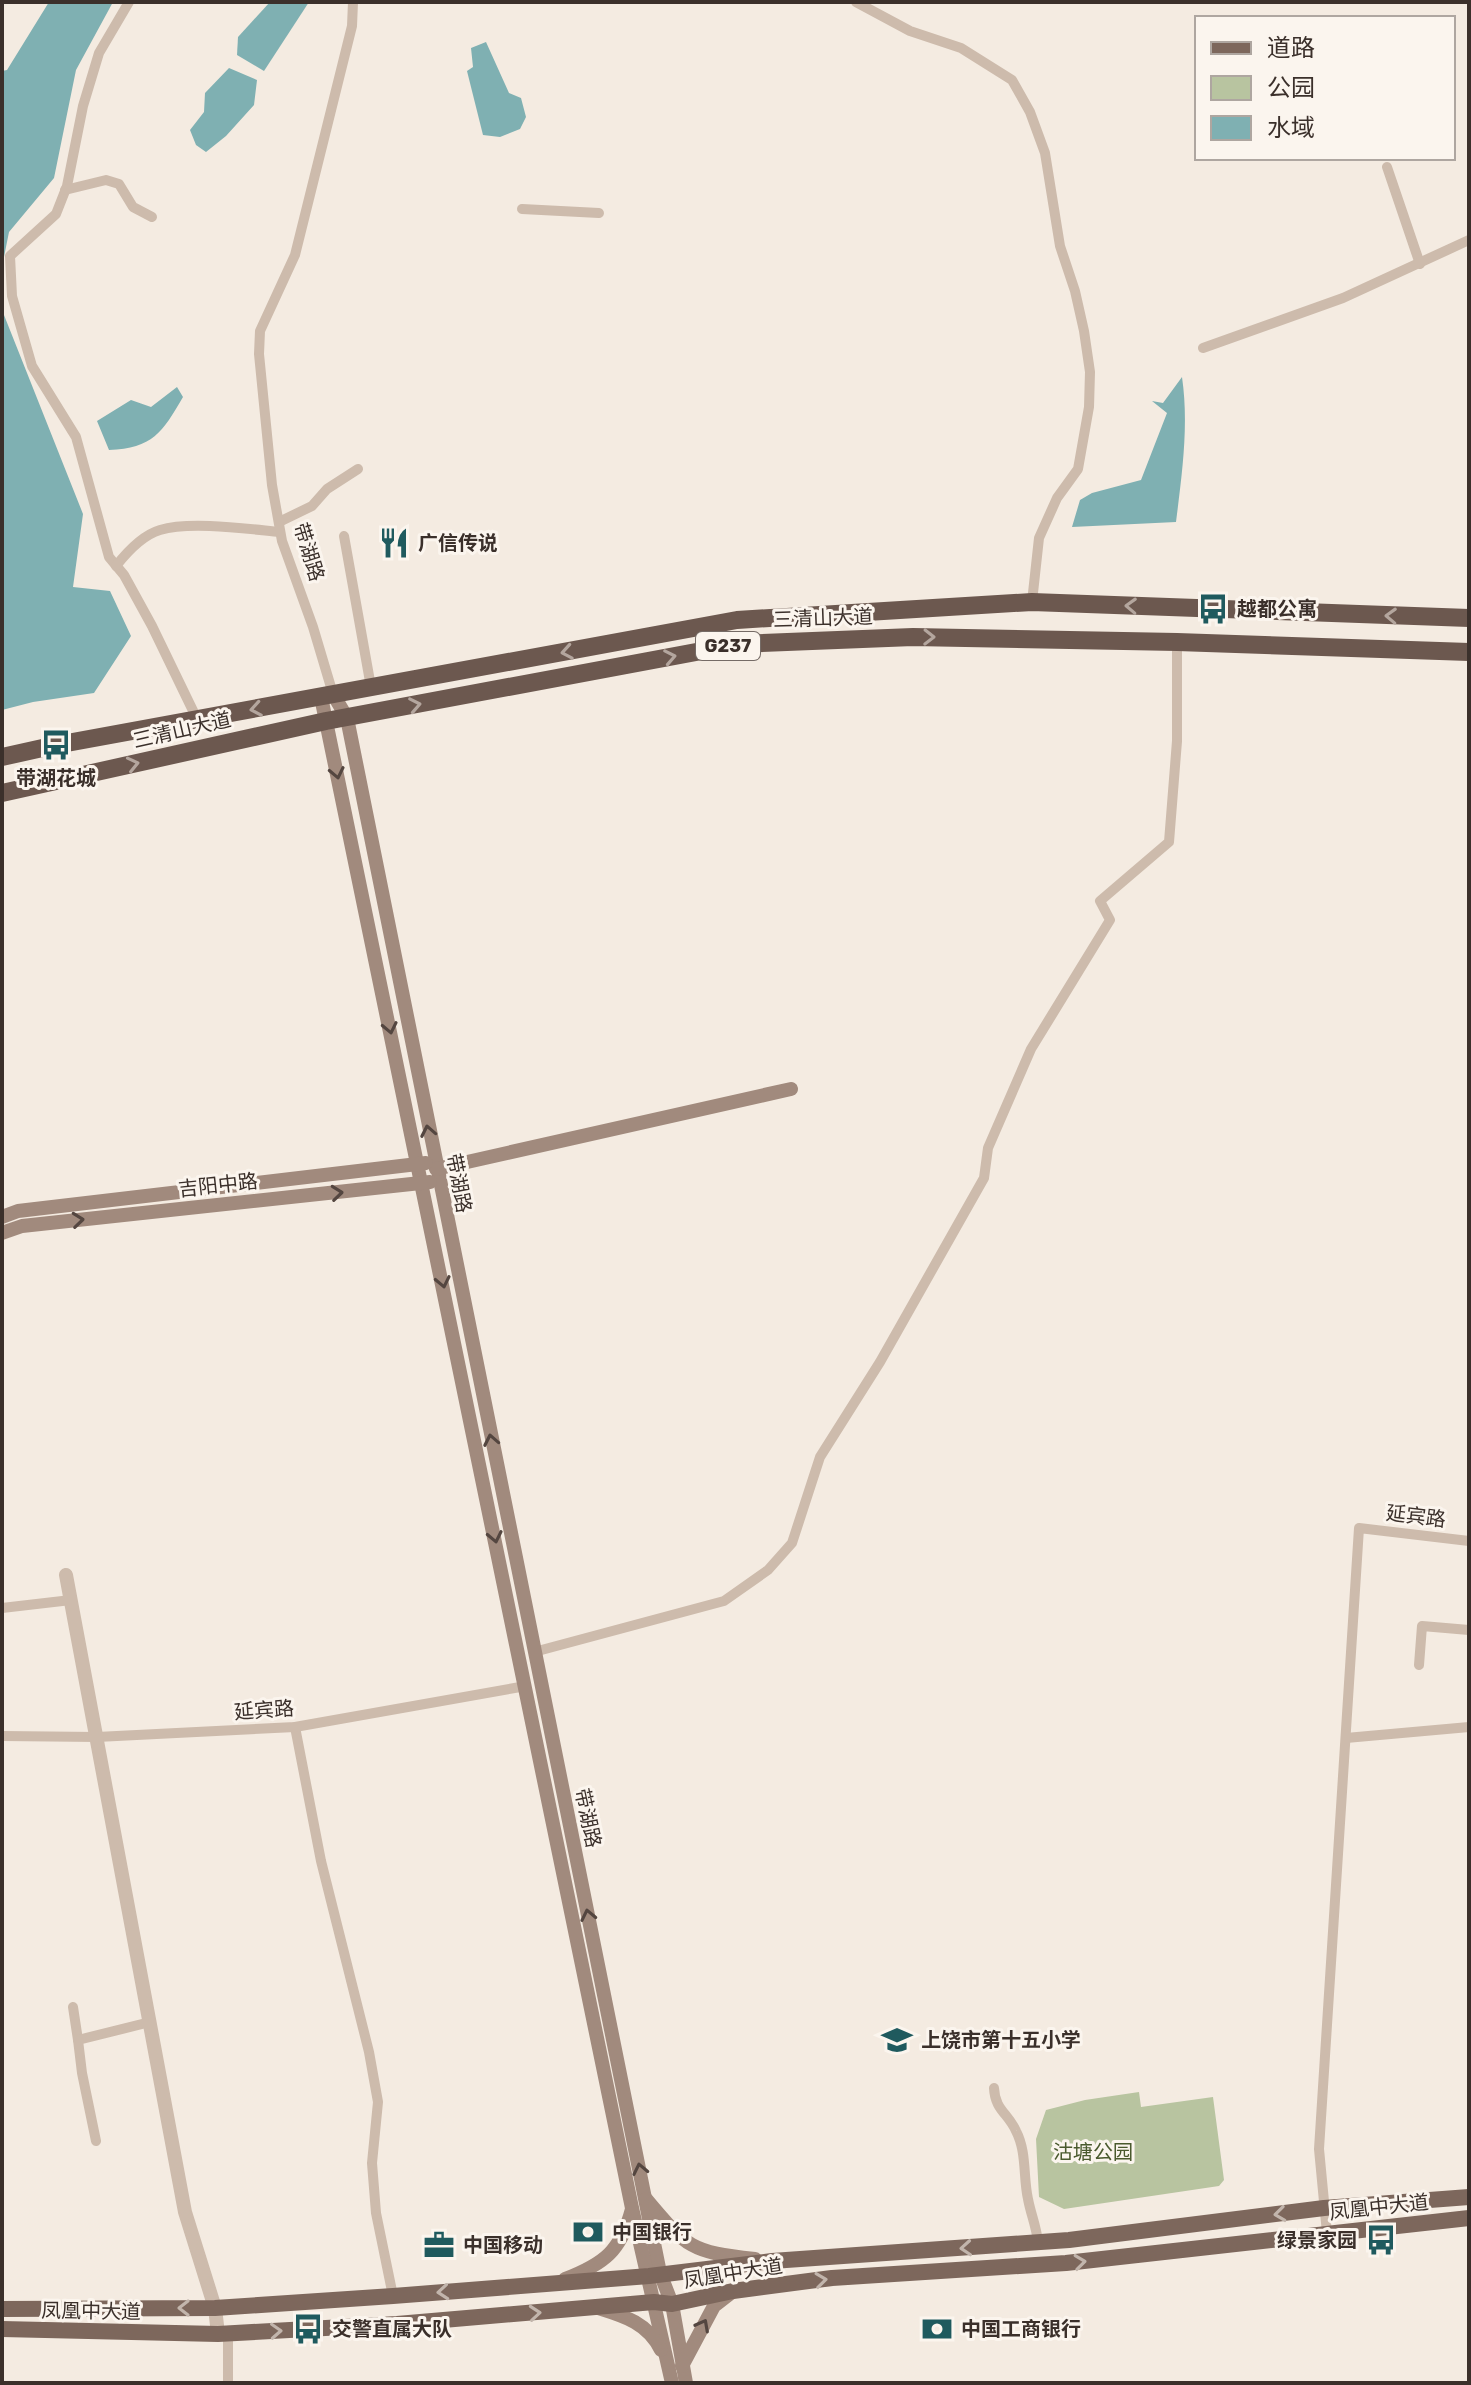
<svg xmlns="http://www.w3.org/2000/svg" width="1471" height="2385" font-family="Rubik,'Noto Sans SC',sans-serif">
  <style>
    .green { fill: #b8c4a0 }
    .water { fill: #7fb0b2 }
    .lines { fill: none; stroke-linecap: round; stroke-linejoin: round }
    .minor { stroke: #cdbbac; stroke-width: 10 }
    .tertiary { stroke: #cdbbac; stroke-width: 14 }
    .secondary { stroke: #a18a7d; stroke-width: 14 }
    .primary { stroke: #7d675c; stroke-width: 16 }
    .trunk { stroke: #6c584f; stroke-width: 18 }
    .oneway { stroke: #b4a69e }
    .oneway2 { stroke: #544640 }
    .oneway3 { stroke: #c2b5ac }
    .labels { text-anchor: middle; dominant-baseline: central; stroke-width: 6; stroke-linejoin: round; paint-order: stroke }
    .shield { fill: #fbf5ee; stroke: #756b66; stroke-width: 2 }
    .shield-label { font-size: 18px; font-weight: bold; fill: #3b302b }
    .poi-label { font-size: 20px; font-weight: bold; fill: #3b302b; stroke: #fbf5ee; text-anchor: start }
    .street-label { font-size: 20px; fill: #3b302b; stroke: #fbf5ee }
    .park-label { font-size: 20px; fill: #4a5a2e; stroke: #fbf5ee }
  </style>
  <rect width="100%" height="100%" fill="#f4ebe1"/>
  <!-- green -->
  <path class="green" d="M1139,2092L1141,2107L1213,2097L1224,2180L1219,2186L1064,2209L1039,2197L1036,2139L1046,2110L1085,2100Z"/>
  <!-- water -->
  <g class="water">
    <path d="M49,2H113L76,70L54,178L9,232L2,267V71L7,70Z"/>
    <path d="M270,2H309L264,71L237,55L238,37Z"/>
    <path d="M486,42L509,93L521,98L526,117L520,129L500,137L483,135L467,71L473,67L471,48Z"/>
    <path d="M229,68L257,80L254,105L226,136L206,152L196,145L190,130L204,112L205,93Z"/>
    <path d="M2,310L83,514L73,587L110,591L131,636L94,693L33,702L2,710Z"/>
    <path d="M1182,377C1189,425 1182,474 1176,522L1072,527L1080,500L1092,493L1141,480L1167,413L1152,401L1163,403Z"/>
    <path d="M177,387L183,397C162,433 153,448 109,450L97,421L131,400L151,407Z"/>
  </g>
  <g class="lines">
    <!-- minor -->
    <g class="minor">
      <path d="M129,2L99,53L83,106L67,186L56,214L10,256L12,296L32,366L76,437L109,557L124,575L152,626L197,719"/>
      <path d="M856,2L910,31L961,48L1012,80L1030,112L1045,153L1060,246L1075,291L1084,331L1090,372L1089,407L1078,469L1057,498L1039,538L1032,602"/>
      <path d="M1387,167L1420,264"/>
      <path d="M65,190L106,180L119,184L133,207L152,217"/>
      <path d="M522,209L599,213"/>
      <path d="M1203,348L1343,298L1469,240"/>
      <path d="M279,522L312,506L327,489L358,469"/>
      <path d="M344,536L371,687"/>
      <path d="M116,566C127,552 143,535 160,530C190,521 248,529 280,532"/>
      <path d="M333,694L313,627L282,541L272,485L259,354L260,331L295,255L352,26L353,2"/>
      <path d="M2,1608L71,1600"/>
      <path d="M534,1652L724,1601L768,1570L792,1543L820,1457L880,1362L984,1178L988,1148L1031,1049L1110,920L1100,901L1169,842L1177,741V642"/>
      <path d="M1419,1665L1422,1626L1469,1630"/>
      <path d="M295,1727L321,1861L369,2052L378,2102L372,2163L376,2213L393,2296"/>
      <path d="M2,1736L97,1737L295,1727L526,1686"/>
      <path d="M1346,1738L1469,1727"/>
      <path d="M73,2007L78,2040"/>
      <path d="M994,2088C995,2110 1008,2113 1016,2131C1027,2152 1023,2177 1028,2199C1031,2215 1036,2225 1038,2242"/>
      <path d="M96,2141L82,2073L78,2040L150,2022"/>
      <path d="M1327,2233L1319,2149L1359,1528L1469,1541"/>
      <path d="M228,2383V2333"/>
    </g>
    <!-- tertiary -->
    <path class="tertiary" d="M66,1575L185,2212L215,2308L218,2334"/>
    <!-- secondary -->
    <g class="secondary">
      <path d="M333,694L347,718L660,2273L672,2304L686,2383"/>
      <path d="M321,697L632,2208L672,2383"/>
      <path d="M436,1169L791,1089"/>
      <path d="M2,1217L18,1211L426,1163"/>
      <path d="M2,1233L22,1226L430,1182"/>
      <path d="M646,2199C687,2248 691,2252 755,2259"/>
      <path d="M565,2279C604,2264 621,2251 632,2209"/>
      <path d="M598,2308C624,2316 648,2323 661,2350"/>
      <path d="M682,2366L714,2306L732,2292"/>
    </g>
    <!-- primary -->
    <g class="primary">
      <path d="M2,2309L215,2308L393,2296L649,2276L772,2261L1069,2240L1324,2208L1469,2197"/>
      <path d="M2,2329L218,2334L397,2324L654,2302L672,2304L733,2291L832,2278L1066,2263L1469,2218"/>
    </g>
    <!-- trunk -->
    <g class="trunk">
      <path d="M2,757L56,745L737,620L1032,602L1469,618"/>
      <path d="M2,793L326,721L739,644L913,637L1177,642L1469,652"/>
    </g>
  </g>
  <!-- one-way arrows -->
  <defs><path id="oneway-chevron" d="M-2-3.5L2.5 0L-2 3.5" fill="none" stroke-width="1.6" stroke-linecap="round" stroke-linejoin="round" transform="scale(2)"/></defs>
  <g class="oneway">
    <use href="#oneway-chevron" transform="translate(1131 606) rotate(-178)"/>
    <use href="#oneway-chevron" transform="translate(1391 616) rotate(-178)"/>
    <use href="#oneway-chevron" transform="translate(929 637) rotate(1)"/>
    <use href="#oneway-chevron" transform="translate(567 652) rotate(170)"/>
    <use href="#oneway-chevron" transform="translate(670 657) rotate(-11)"/>
    <use href="#oneway-chevron" transform="translate(415 705) rotate(-11)"/>
    <use href="#oneway-chevron" transform="translate(256 709) rotate(170)"/>
    <use href="#oneway-chevron" transform="translate(133 764) rotate(-13)"/>
  </g>
  <g class="oneway2">
    <use href="#oneway-chevron" transform="translate(337 773) rotate(78)"/>
    <use href="#oneway-chevron" transform="translate(390 1028) rotate(78)"/>
    <use href="#oneway-chevron" transform="translate(428 1131) rotate(-101)"/>
    <use href="#oneway-chevron" transform="translate(337 1193) rotate(-6)"/>
    <use href="#oneway-chevron" transform="translate(78 1220) rotate(-6)"/>
    <use href="#oneway-chevron" transform="translate(443 1282) rotate(78)"/>
    <use href="#oneway-chevron" transform="translate(491 1440) rotate(-101)"/>
    <use href="#oneway-chevron" transform="translate(495 1537) rotate(78)"/>
    <use href="#oneway-chevron" transform="translate(588 1915) rotate(-102)"/>
    <use href="#oneway-chevron" transform="translate(640 2169) rotate(-102)"/>
    <use href="#oneway-chevron" transform="translate(703 2325) rotate(-62)"/>
  </g>
  <g class="oneway3">
    <use href="#oneway-chevron" transform="translate(1280 2214) rotate(173)"/>
    <use href="#oneway-chevron" transform="translate(966 2248) rotate(176)"/>
    <use href="#oneway-chevron" transform="translate(1080 2262) rotate(-7)"/>
    <use href="#oneway-chevron" transform="translate(821 2280) rotate(-7)"/>
    <use href="#oneway-chevron" transform="translate(443 2292) rotate(175)"/>
    <use href="#oneway-chevron" transform="translate(184 2308) rotate(180)"/>
    <use href="#oneway-chevron" transform="translate(535 2313) rotate(-5)"/>
    <use href="#oneway-chevron" transform="translate(276 2331) rotate(-3)"/>
  </g>
  <!-- icons -->
  <defs>
    <g id="restaurant-bare" transform="scale(2.4)"><path d="M-5-6h1v4h1v-4h1v4h1v-4h1v5L-1.5 .5V6h-2V.5L-5-1ZM5-6V6H3V1.5H1.5Q1.5-4 5-6Z" fill="#1f5a5e" stroke="#fbf5ee" stroke-width="2.5" paint-order="stroke"/></g>
    <g id="bus-bare" transform="scale(2.4)"><path d="M-5-6H5V4H4V6H2V4H-2V6H-4V4H-5ZM-3.5-4V0h7V-4ZM-3.5 1.2v1.5H-2V1.2ZM2 1.2v1.5H3.5V1.2Z" fill="#1f5a5e" stroke="#fbf5ee" stroke-width="2.5" paint-order="stroke"/></g>
    <g id="school-bare" transform="scale(2.4)"><path d="M0-5L7-2L0 1L-7-2ZM-4 1L0 2.5L4 1V4Q0 6-4 4Z" fill="#1f5a5e" stroke="#fbf5ee" stroke-width="2.5" paint-order="stroke"/></g>
    <g id="bank-bare" transform="scale(2.4)"><path d="M-6-4H6V4H-6ZM0-2.3a2.3 2.3 0 1 0 0 4.6a2.3 2.3 0 1 0 0-4.6Z" fill="#1f5a5e" stroke="#fbf5ee" stroke-width="2.5" paint-order="stroke"/></g>
    <g id="office-bare" transform="scale(2.4)"><path d="M-6-3h4V-5.5h4V-3h4V5H-6ZM-1-4.5V-3h2v-1.5ZM-6 0V1H6V0Z" fill="#1f5a5e" stroke="#fbf5ee" stroke-width="2.5" paint-order="stroke"/></g>
  </defs>
  <g fill-rule="evenodd">
    <use href="#restaurant-bare" x="394" y="543"/>
    <use href="#bus-bare" x="1213" y="609"/>
    <use href="#bus-bare" x="56" y="745"/>
    <use href="#school-bare" x="897" y="2040"/>
    <use href="#bank-bare" x="588" y="2232"/>
    <use href="#bus-bare" x="1381" y="2240"/>
    <use href="#office-bare" x="439" y="2245"/>
    <use href="#bus-bare" x="308" y="2329"/>
    <use href="#bank-bare" x="937" y="2329"/>
  </g>
  <g class="labels">
    <!-- shield labels -->
    <rect class="shield" x="696" y="632" width="64" height="28" rx="6"/>
    <g class="shield-label">
      <text x="728" y="646">G237</text>
    </g>
    <!-- poi labels -->
    <g class="poi-label">
      <text x="418" y="543">广信传说</text>
      <text x="1237" y="609">越都公寓</text>
      <text x="56" y="778" text-anchor="middle">带湖花城</text>
      <text x="921" y="2040">上饶市第十五小学</text>
      <text x="612" y="2232">中国银行</text>
      <text x="1357" y="2240" text-anchor="end">绿景家园</text>
      <text x="463" y="2245">中国移动</text>
      <text x="332" y="2329">交警直属大队</text>
      <text x="961" y="2329">中国工商银行</text>
    </g>
    <!-- street labels -->
    <g class="street-label">
      <text transform="translate(309 552) rotate(73)">带湖路</text>
      <text transform="translate(823 618) rotate(-2)">三清山大道</text>
      <text transform="translate(182 730) rotate(-13)">三清山大道</text>
      <text transform="translate(459 1183) rotate(79)">带湖路</text>
      <text transform="translate(218 1185) rotate(-6)">吉阳中路</text>
      <text transform="translate(1416 1516) rotate(7)">延宾路</text>
      <text transform="translate(264 1710) rotate(-4)">延宾路</text>
      <text transform="translate(588 1818) rotate(78)">带湖路</text>
      <text transform="translate(1379 2207) rotate(-6)">凤凰中大道</text>
      <text transform="translate(733 2273) rotate(-9)">凤凰中大道</text>
      <text transform="translate(91 2311) rotate(1)">凤凰中大道</text>
    </g>
    <!-- park labels -->
    <g class="park-label">
      <text x="1093" y="2152">沽塘公园</text>
    </g>
  </g>
  <!-- border -->
  <rect width="1471" height="2385" fill="none" stroke="#3b302b" stroke-width="8"/>
  <!-- legend -->
  <rect x="1195" y="16" width="260" height="144" fill="#fbf5ee" stroke="#aea6a0" stroke-width="2"/>
  <rect x="1211" y="42" width="40" height="12" fill="#7d675c" stroke="#aea6a0" stroke-width="2"/>
  <text x="1267" y="56" font-size="24" fill="#3b302b">道路</text>
  <rect x="1211" y="76" width="40" height="24" fill="#b8c4a0" stroke="#aea6a0" stroke-width="2"/>
  <text x="1267" y="96" font-size="24" fill="#3b302b">公园</text>
  <rect x="1211" y="116" width="40" height="24" fill="#7fb0b2" stroke="#aea6a0" stroke-width="2"/>
  <text x="1267" y="136" font-size="24" fill="#3b302b">水域</text>
</svg>
